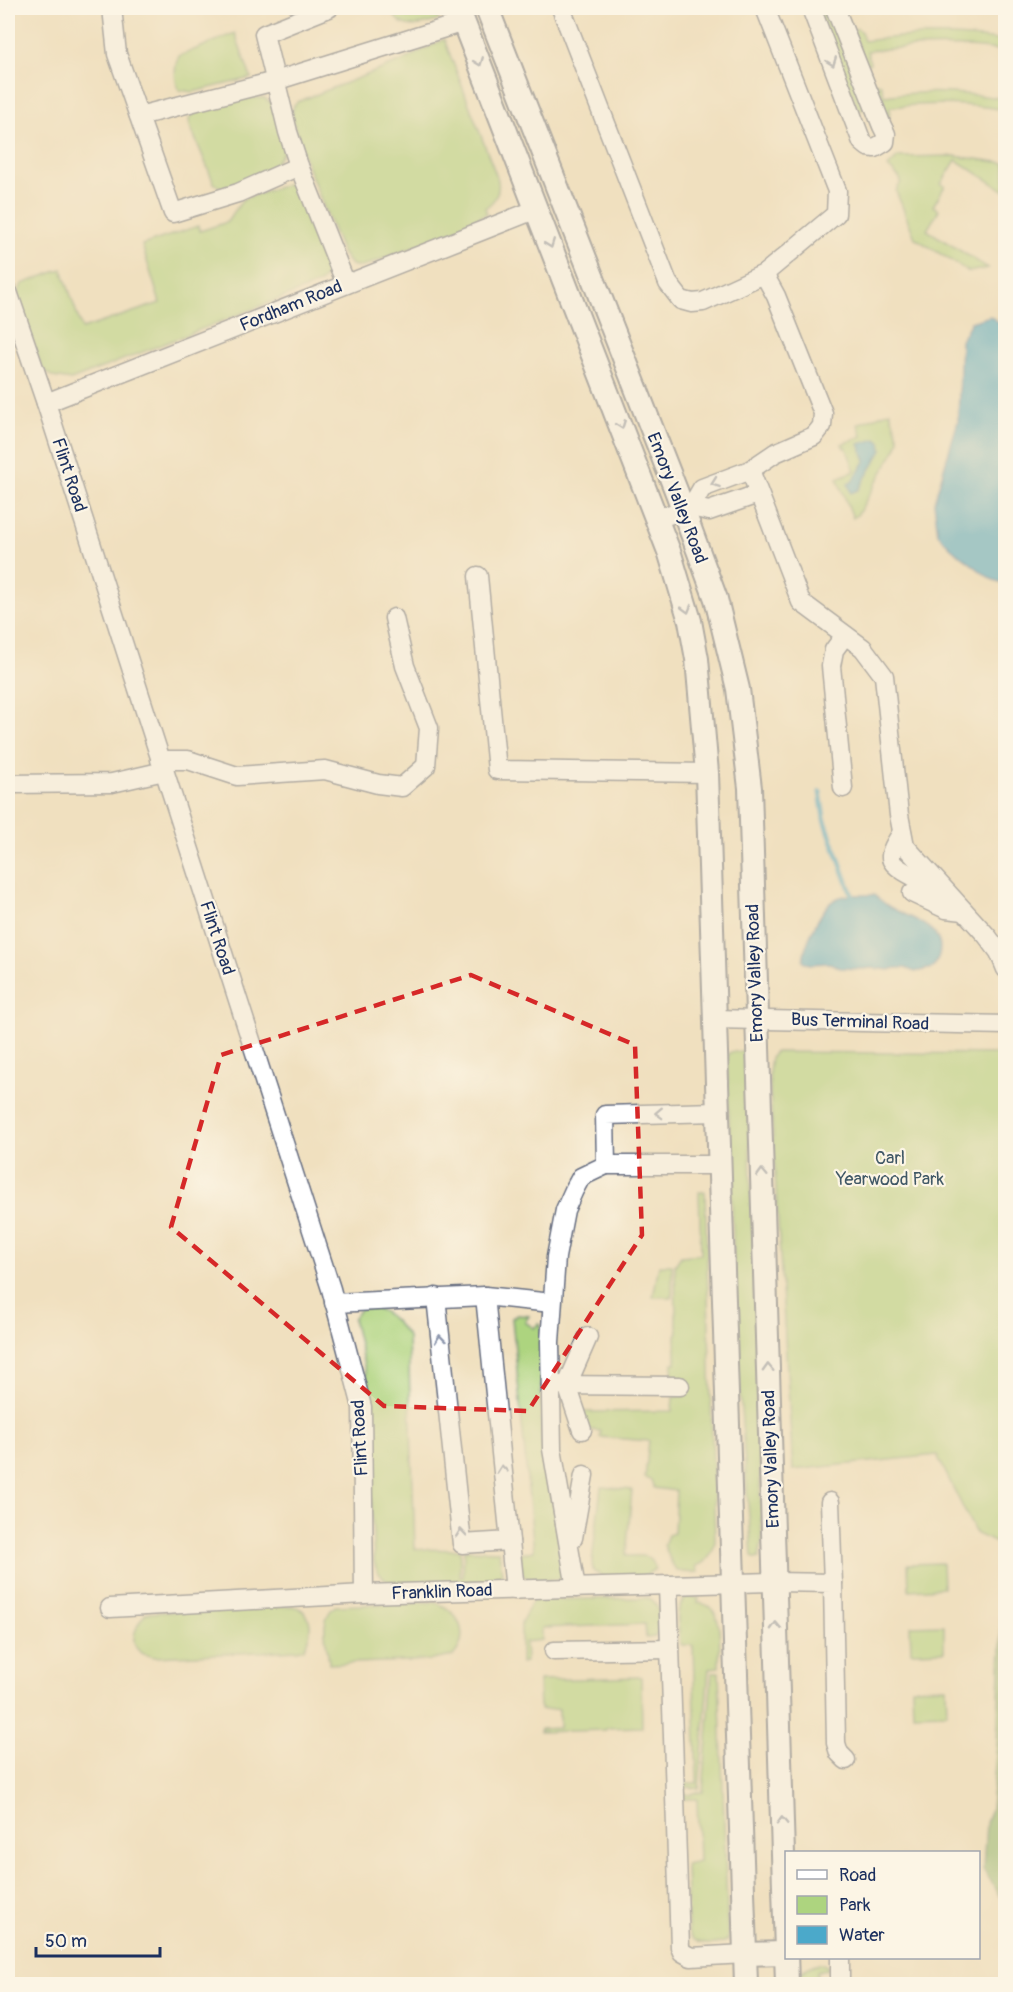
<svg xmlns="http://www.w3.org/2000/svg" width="1013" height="1992" font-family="Pangolin,sans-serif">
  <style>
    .green { fill: #add47f; stroke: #64826e; stroke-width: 1.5 }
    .forest { fill: #8ab66e; stroke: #527266; stroke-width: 1.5 }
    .water { fill: #4ba9ca; stroke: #336c94; stroke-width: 1.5 }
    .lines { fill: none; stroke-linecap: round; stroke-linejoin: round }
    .stream { stroke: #4ba9ca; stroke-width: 5 }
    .minor-casing { stroke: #666d80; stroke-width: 21 }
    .major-casing { stroke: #666d80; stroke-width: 26 }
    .minor { stroke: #fff; stroke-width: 18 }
    .major { stroke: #fff; stroke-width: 22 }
    .oneway { stroke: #8d97ae }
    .marked { fill: none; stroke: #d62828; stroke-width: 4.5; stroke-dasharray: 12 8; stroke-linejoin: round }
    .labels { text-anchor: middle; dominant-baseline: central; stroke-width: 4.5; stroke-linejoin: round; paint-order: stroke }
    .street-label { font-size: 18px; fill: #1b2f5e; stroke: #fcf5e5 }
    .park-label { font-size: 18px; fill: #405866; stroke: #fcf5e5 }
  </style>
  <rect width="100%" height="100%" fill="#fcf5e5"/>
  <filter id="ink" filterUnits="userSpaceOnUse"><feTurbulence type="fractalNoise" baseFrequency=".0167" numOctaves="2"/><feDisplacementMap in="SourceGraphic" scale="12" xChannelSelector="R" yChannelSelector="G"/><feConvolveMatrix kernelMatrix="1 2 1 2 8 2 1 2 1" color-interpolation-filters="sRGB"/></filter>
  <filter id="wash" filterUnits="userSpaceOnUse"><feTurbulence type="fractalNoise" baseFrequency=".008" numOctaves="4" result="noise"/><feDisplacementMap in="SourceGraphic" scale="24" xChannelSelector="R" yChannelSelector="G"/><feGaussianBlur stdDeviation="1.35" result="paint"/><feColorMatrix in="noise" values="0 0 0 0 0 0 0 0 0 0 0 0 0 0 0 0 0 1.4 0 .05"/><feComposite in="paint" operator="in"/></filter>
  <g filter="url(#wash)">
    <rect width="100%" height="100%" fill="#f0e0bf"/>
    <!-- green -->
    <g class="green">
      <path d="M390,8H435L439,20C417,27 400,32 390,8Z"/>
      <path d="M818,8H829L866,108L863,110L858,109Z"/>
      <path d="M857,28L861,31L864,41C911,34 959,34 1005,41V51C960,44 913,46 867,51L870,63L866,65L853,31Z"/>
      <path d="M235,33L251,78L193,92L179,90C174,81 174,65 179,56Z"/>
      <path d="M444,39L498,180C500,193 495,201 485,208L487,213L460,229L362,267L351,265L342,253L304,157L291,115L294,105L297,102L402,61Z"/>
      <path d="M876,83L881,84L884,96C924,90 965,92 1005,99V110C967,103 928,103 890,107L889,120L874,85Z"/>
      <path d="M249,98H264L272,103L285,146C278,171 245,184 221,188L214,183L190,126L189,119C197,106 233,102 249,98Z"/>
      <path d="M954,156L1005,163V191L956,160L941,184L945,186L933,206L939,210L927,230L988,268L969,272L915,238L896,191L901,182L900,178L888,167L898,157Z"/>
      <path d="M288,184L300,187L330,262L326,275L320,283L71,380L53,377L42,369L17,295L22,284L62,269L82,329L160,303L142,245L198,226L200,231L227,222L243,199Z"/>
      <path d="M890,411L899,439L897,447L858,514L853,518L837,478L855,471L846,447L844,448L842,444L862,436L858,424Z"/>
      <path d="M743,1051L747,1054L762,1542L759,1558L756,1559L752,1557L737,1354L727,1063L728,1054L731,1052Z"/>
      <path d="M775,1052L1005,1054V1552L997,1543L976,1534L937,1455L793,1470L769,1073L771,1057Z"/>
      <path d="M699,1192H705L715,1540C714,1553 708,1562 696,1566L698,1572C671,1575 674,1567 664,1545L668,1535L674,1533L676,1491L654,1488L651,1480L645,1478L649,1441L600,1437L601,1431L589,1430L582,1412L672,1411L673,1397L684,1396L683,1378H676L672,1374L673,1363H676V1335L678,1332L676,1319L675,1265L681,1256L701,1254Z"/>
      <path d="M659,1265H672V1297H653Z"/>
      <path d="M375,1308C390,1313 399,1325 408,1337L415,1549L460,1550V1576L463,1577L464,1550L499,1551L502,1574L497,1581L399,1585C385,1582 377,1575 374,1561L366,1373L353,1319L360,1309Z"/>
      <path d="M517,1315L529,1316L525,1322L534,1328L539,1323L541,1326V1442L552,1484L563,1579L529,1580L522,1573L520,1553L534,1551L512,1318Z"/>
      <path d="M601,1487L632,1490L626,1556C638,1556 653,1553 655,1569L644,1576L606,1578L593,1571L592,1562Z"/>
      <path d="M942,1563L943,1588L909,1590L908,1564Z"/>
      <path d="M687,1597L699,1598L698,1603C726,1604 719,1647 719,1667L709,1668L699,1789L689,1787L683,1789L685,1783H697L693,1645H682L680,1643C679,1628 673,1607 687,1597Z"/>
      <path d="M649,1598C662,1605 662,1626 655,1637L646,1638L645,1624L542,1628V1640L525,1642L526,1662L521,1663V1623L533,1600Z"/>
      <path d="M433,1602C458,1608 472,1636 453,1656L432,1660L329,1664C328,1642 317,1622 335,1606Z"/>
      <path d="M292,1606C314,1610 313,1632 304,1648L297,1650L155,1657C126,1653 131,1631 146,1613Z"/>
      <path d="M944,1625V1651L911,1652L910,1626Z"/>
      <path d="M712,1672H719L728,1940C715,1947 693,1946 688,1931L686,1864L699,1861L697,1799H685L683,1793L691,1795L693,1793L703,1792Z"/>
      <path d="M641,1677L642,1727L606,1728V1730L540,1732V1729L559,1728V1709L540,1710L539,1680Z"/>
      <path d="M946,1687L947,1713L913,1714L912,1688Z"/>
      <path d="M820,1963L828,1966V1969L817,1971V1984H797C799,1970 807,1966 820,1963Z"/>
    </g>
    <!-- forest -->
    <path class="forest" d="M997,1543L1006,1552L1005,1905L983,1869L986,1823L991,1808L997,1742L1001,1646L1000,1565Z"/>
    <!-- water -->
    <g class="water">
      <path d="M990,316L1005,327V584L991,579L951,548L938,534L934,502L958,421L961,340L971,322Z"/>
      <path d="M876,439L881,442L882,450L858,490L851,493L848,484L852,482L866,460L859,444Z"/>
      <path d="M874,895C879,899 884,903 890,907C914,921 957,930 933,968L915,972L905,968H895L890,970L872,968L863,969L840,968L830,963L809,964L803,961C804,946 821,906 836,899C847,893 862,895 874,895Z"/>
    </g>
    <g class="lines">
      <!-- stream -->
      <path class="stream" d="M820,792L824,818L852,895"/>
    </g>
  </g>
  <g filter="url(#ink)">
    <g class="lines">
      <!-- minor casing -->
      <g class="minor-casing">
        <g id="minor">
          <path d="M112,8L117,54L173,213L238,193L299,166"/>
          <path d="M329,8L264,34L288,132L299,166L346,284"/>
          <path d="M561,8L668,283L681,300L692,303L703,302L764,274L836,214L837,191L765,8"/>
          <path d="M811,8L862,142L868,147L875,148L885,142L886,134L882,126L835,8"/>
          <path d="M139,116L275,81L464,22"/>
          <path d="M8,292L46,403L331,1289L362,1407L364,1594"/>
          <path d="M46,403L537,209"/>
          <path d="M750,470L801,602L863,648L884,676L899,815L905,846L987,936L999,952L1006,969"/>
          <path d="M691,507L702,488L750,470L775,453L814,436L822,426L823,413L776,296L764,274"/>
          <path d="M657,519L691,507L709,511L758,494"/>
          <path d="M478,576L497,770L707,773"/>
          <path d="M160,760H188L237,776L325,770L378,784L402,787L426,766L429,728L405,666L394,618"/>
          <path d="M8,784L112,783L164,771"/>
          <path d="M843,788L831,666L834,650L845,635"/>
          <path d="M902,832C898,840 890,850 891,858C892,869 928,883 938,889"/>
          <path d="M912,893L946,909L964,911"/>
          <path d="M714,1019L1006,1025"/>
          <path d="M717,1112L605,1115L606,1165H719"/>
          <path d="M485,1296L515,1590"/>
          <path d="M436,1297L462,1544L510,1541"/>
          <path d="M334,1303L485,1296L552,1303"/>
          <path d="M551,1385L680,1386"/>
          <path d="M582,1430L567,1385L588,1337"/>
          <path d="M830,1502L833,1583"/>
          <path d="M573,1538L584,1475"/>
          <path d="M668,1586L680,1947L682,1952L691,1957L745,1954"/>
          <path d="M576,1588L552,1449L550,1342L556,1257L565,1210L574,1190L581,1177L606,1165"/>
          <path d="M110,1608L364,1594L774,1582L833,1583L836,1743L839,1753L846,1760"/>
          <path d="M554,1651L670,1649"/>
          <path d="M840,1984V1958"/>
        </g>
      </g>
      <!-- major casing -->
      <g class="major-casing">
        <g id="major">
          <path d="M458,8L670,554L690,621L697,659L707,773L746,1984"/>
          <path d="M487,8L677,493L716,599L738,689L750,788L787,1984"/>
          <path d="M745,1954L786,1953"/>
        </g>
      </g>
      <!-- minor -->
      <use href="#minor" class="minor"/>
      <!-- major -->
      <use href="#major" class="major"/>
    </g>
    <!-- one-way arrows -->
    <defs><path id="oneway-chevron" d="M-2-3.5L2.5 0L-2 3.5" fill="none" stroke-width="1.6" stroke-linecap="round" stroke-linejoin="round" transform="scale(1.5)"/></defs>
    <g class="oneway">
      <use href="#oneway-chevron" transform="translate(479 62) rotate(69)"/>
      <use href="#oneway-chevron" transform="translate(832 62) rotate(69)"/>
      <use href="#oneway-chevron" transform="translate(550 244) rotate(69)"/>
      <use href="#oneway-chevron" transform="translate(621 425) rotate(69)"/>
      <use href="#oneway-chevron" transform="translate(715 483) rotate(160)"/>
      <use href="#oneway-chevron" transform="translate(687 609) rotate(74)"/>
      <use href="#oneway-chevron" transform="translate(659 1113) rotate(178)"/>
      <use href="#oneway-chevron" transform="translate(762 1173) rotate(-92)"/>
      <use href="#oneway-chevron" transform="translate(440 1339) rotate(-96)"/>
      <use href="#oneway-chevron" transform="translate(768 1368) rotate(-92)"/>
      <use href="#oneway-chevron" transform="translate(502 1469) rotate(-96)"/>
      <use href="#oneway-chevron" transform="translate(461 1533) rotate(-96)"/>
      <use href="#oneway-chevron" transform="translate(776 1626) rotate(-92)"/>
      <use href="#oneway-chevron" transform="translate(782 1821) rotate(-92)"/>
    </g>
  </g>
  <!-- marked area -->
  <path d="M0 0H1013V1992H0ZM471,975L635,1045L642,1235L528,1411L384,1406L171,1227L221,1055Z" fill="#f0e0bf" fill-opacity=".55" fill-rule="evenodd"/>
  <path class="marked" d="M471,975L635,1045L642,1235L528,1411L384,1406L171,1227L221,1055Z"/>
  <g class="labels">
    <!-- street labels -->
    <g class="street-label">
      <text transform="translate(291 306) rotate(-22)">Fordham Road</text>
      <text transform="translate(69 475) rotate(72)">Flint Road</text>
      <text transform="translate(677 498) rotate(69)">Emory Valley Road</text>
      <text transform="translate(217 938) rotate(72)">Flint Road</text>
      <text transform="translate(755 973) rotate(-92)">Emory Valley Road</text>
      <text transform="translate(860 1022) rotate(2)">Bus Terminal Road</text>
      <text transform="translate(360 1438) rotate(-93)">Flint Road</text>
      <text transform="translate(771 1459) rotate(-92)">Emory Valley Road</text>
      <text transform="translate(442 1592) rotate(-2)">Franklin Road</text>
    </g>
    <!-- park labels -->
    <g class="park-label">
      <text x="890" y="1158">Carl<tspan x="890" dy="21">Yearwood Park</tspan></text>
    </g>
  </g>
  <!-- margin -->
  <rect width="1013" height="1992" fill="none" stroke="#fcf5e5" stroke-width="30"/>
  <!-- legend -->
  <rect x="785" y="1851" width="195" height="108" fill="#fcf5e5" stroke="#a2a6af" stroke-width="1.5"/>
  <rect x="797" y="1870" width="30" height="9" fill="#ffffff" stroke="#a2a6af" stroke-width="1.5"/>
  <text x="839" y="1881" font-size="18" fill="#1b2f5e">Road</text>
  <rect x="797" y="1896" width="30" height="18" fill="#add47f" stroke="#a2a6af" stroke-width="1.5"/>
  <text x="839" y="1911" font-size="18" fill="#1b2f5e">Park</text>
  <rect x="797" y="1926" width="30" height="18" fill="#4ba9ca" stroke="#a2a6af" stroke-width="1.5"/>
  <text x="839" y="1941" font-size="18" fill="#1b2f5e">Water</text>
  <!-- scale -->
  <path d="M36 1947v9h124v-9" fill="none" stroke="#1b2f5e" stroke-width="3"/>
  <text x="45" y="1947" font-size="18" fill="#1b2f5e" stroke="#fcf5e5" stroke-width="4.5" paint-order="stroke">50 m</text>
</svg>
